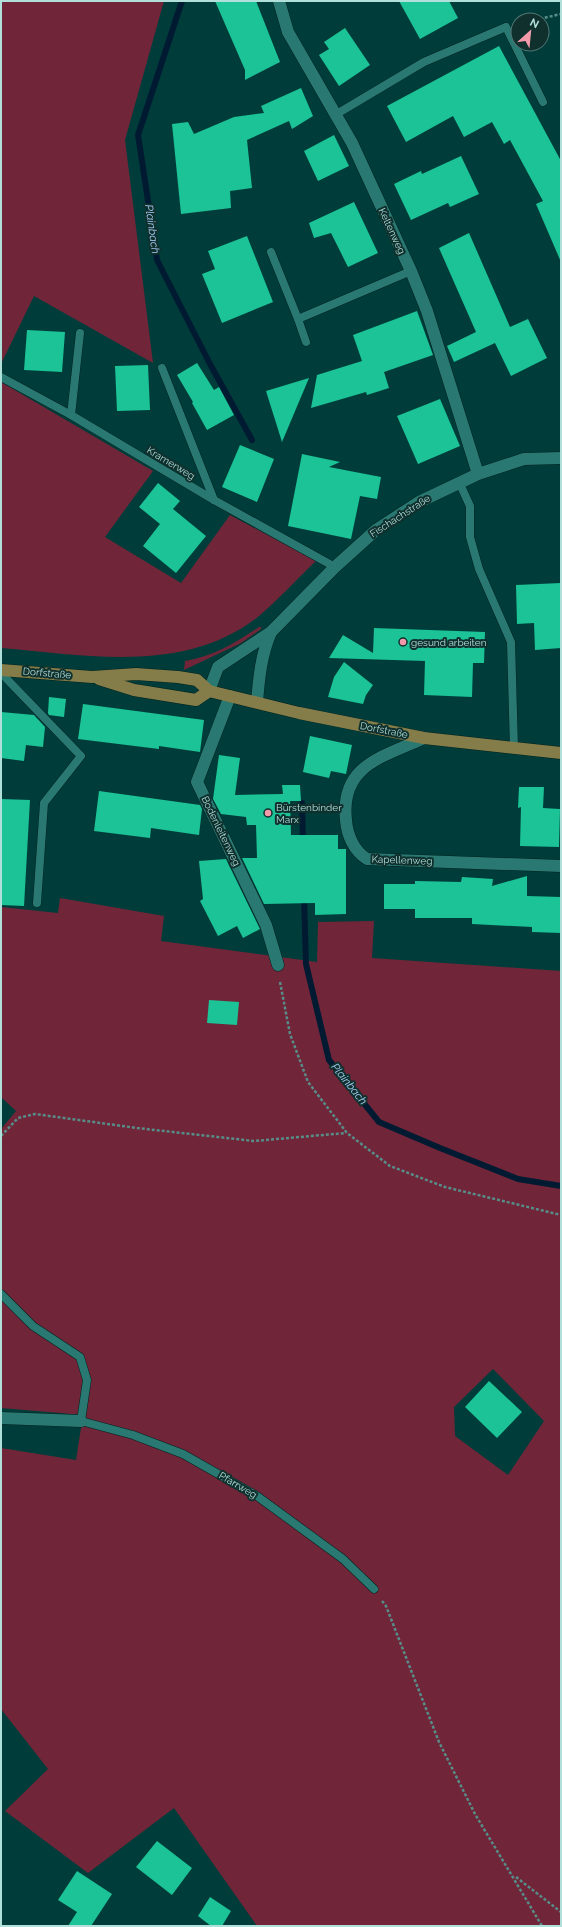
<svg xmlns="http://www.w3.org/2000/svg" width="562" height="1927" font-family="Raleway,sans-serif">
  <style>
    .green { fill: #712538; fill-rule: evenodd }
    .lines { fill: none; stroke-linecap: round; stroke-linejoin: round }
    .stream { stroke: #001a32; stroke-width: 6 }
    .building { fill: #1bc396 }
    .service-casing { stroke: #01221f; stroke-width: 9 }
    .minor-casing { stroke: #01221f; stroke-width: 13 }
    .primary-casing { stroke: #01221f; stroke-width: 13 }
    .path { stroke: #578d89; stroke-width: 2.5; stroke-dasharray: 3 2; stroke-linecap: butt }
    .service { stroke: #297872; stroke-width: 8 }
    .minor { stroke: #297872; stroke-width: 12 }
    .primary { stroke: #857d49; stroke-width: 12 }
    .poi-dot { fill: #f39aaa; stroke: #10302e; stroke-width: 1.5 }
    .labels { text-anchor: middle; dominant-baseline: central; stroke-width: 4; stroke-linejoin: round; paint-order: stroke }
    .street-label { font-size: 10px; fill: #b1dfda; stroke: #10302e }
    .poi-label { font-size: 10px; fill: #b1dfda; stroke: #10302e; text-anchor: start }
    .water-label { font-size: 11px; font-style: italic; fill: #a8d0f7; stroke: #10302e }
  </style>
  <rect width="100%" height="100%" fill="#003d3a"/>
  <!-- green -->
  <g class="green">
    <path d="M1,1H164L125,140L153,363L34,296L1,364Z"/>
    <path d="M1,382L153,471L105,537L181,583L230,515L316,561C297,579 279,599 259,616C186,675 87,655 1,648Z"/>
    <path d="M259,627H261V629L241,643L184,670L185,661C212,657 237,642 259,627Z"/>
    <path d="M60,898L164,916L161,941L317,962L318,922L374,921L372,958L561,971V1926H257L174,1808L88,1873L5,1811L48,1769L1,1709V1448L76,1460L83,1415L1,1408V1129L16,1111L1,1097V907L58,913ZM493,1369L544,1421L508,1475L455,1436L454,1407Z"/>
  </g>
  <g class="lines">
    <!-- stream -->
    <g class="stream">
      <path d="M182,1L138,135L157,260L210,364L252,440"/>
      <path d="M302,803L303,843"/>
      <path d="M304,896L306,964L329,1060L379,1122L440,1148L518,1179L561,1186"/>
    </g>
  </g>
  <!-- building -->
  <g class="building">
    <path d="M215,1H256L280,62L245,80V70Z"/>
    <path d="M399,1H449L458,18L420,39Z"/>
    <path d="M345,28L370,65L339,86L319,55L329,49L324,42Z"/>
    <path d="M499,46L561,161V262L536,204L543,201L510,140L504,144L492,122L464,137L453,116L406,142L387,106Z"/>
    <path d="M301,88L313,116L292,129L289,121L247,140L252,188L230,191L231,208L181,214L172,124L188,122L194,134L234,117L264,113L261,106Z"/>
    <path d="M334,135L349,166L318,181L304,151Z"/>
    <path d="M461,156L479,194L450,207L448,203L411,220L394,184L421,171L422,174Z"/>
    <path d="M354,202L378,253L348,267L331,233L314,238L309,223Z"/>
    <path d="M469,233L510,327L528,319L547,358L511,376L495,343L454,362L447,346L476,332L439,248Z"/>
    <path d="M247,236L273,302L222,323L202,274L215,269L208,251Z"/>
    <path d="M417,311L433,355L384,372L389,388L367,395L366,392L311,408L317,375L362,361L353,335Z"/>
    <path d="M27,330L65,332L62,372L24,370Z"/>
    <path d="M197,363L214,390L219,387L234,415L207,430L192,403L193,402L177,375Z"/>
    <path d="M148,365L150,410L117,411L115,366Z"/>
    <path d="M309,378L282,442L266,391Z"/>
    <path d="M440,399L460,446L418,464L397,416Z"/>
    <path d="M240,445L274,459L257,502L222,487Z"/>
    <path d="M302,454L340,462L329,467L381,477L377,499L360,496L351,539L288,526Z"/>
    <path d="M158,483L180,501L173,509L206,536L176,573L143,546L160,524L139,507Z"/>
    <path d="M561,583V648L535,650L534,623L517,624L516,585Z"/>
    <path d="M374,628L485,632L484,663H473L472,697L424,695L425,661L329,658L343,635L373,653Z"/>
    <path d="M344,662L373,685L366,695L363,704L328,697L334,677Z"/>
    <path d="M49,697L66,699L64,717L49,715L48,713Z"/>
    <path d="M83,704L204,720L200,752L159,746V749L78,739Z"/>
    <path d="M1,712L34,715L45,727L43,747L26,745L24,761L1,758Z"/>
    <path d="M310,736L352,745L346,774L331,771L329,778L303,772Z"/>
    <path d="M219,755L240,758L235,795L283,794L282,785H300L301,801H290L291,835H338V849H346V914L315,915V903L264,904L242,858H257L256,825H247L246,817L221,814L213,799Z"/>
    <path d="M519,787H544L543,808L560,809L559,847L520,846L521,807L518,808Z"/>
    <path d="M99,791L200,805L202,809L199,835L151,828L150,838L94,831Z"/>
    <path d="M1,799L30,800L24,906L1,905Z"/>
    <path d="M226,859L260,929L243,938L237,926L218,936L200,901L203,899L199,861Z"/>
    <path d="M527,876V896L561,897V933L532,932V927L472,924V918H415V909H384V884H415V881L461,882L462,877L493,879L492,886Z"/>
    <path d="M209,1000L239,1002L237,1025L207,1023Z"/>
    <path d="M489,1381L522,1412L497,1438L465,1407Z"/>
    <path d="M157,1841L192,1868L172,1895L136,1867Z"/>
    <path d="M77,1871L112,1894L91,1926H68L77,1912L58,1900Z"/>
    <path d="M210,1897L231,1911L222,1926H211L198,1916Z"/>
  </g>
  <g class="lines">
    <!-- service casing -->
    <g class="service-casing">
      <g id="service">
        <path d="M335,115L424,62L506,27L543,102"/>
        <path d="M271,252L298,319"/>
        <path d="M80,333L71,415L214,500L335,567"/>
        <path d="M306,342L298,319L411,271"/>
        <path d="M162,368L214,500"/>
        <path d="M1,377L71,415"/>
        <path d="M459,482L470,506V537L479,569L511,642L514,748"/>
        <path d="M1,673L81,756L44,803L37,903"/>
        <path d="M1,1294L33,1326L80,1357L87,1380L81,1421L133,1435L183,1454L257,1496L343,1559L374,1589"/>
      </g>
    </g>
    <!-- minor casing -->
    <g class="minor-casing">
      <g id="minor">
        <path d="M279,1L288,32L352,143L411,271L427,311L478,474"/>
        <path d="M209,691L218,667L271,632L335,567L376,530L419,502L478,474L524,459L561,458"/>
        <path d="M230,696L197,782L266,925L278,965"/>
        <path d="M257,702C259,678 261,655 271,632"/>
        <path d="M424,738C383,757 340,765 346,820C347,835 354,851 367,859L561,866"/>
        <path d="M1,1418L81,1421"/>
      </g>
    </g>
    <!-- primary casing -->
    <g class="primary-casing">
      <g id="primary">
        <path d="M1,670L92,677L136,674L178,677L197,680L209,691L299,713L424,738L561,753"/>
        <path d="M99,679L134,690L196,700L209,691"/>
      </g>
    </g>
    <!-- path -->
    <g class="path">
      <path d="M535,20L561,14"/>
      <path d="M280,982L290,1034L308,1082L347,1133L390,1166L445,1187L561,1215"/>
      <path d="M1,1136L18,1118L35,1114L137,1128L254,1141L346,1133"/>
      <path d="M382,1601L386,1606L439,1742L475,1814L542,1926"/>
      <path d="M516,1877L561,1912"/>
    </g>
    <!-- service -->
    <use href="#service" class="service"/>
    <!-- minor -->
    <use href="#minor" class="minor"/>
    <!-- primary -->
    <use href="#primary" class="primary"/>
  </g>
  <!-- markers -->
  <g class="poi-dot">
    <circle cx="403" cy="642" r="4"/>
    <circle cx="268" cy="813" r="4"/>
  </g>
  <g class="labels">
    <!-- street labels -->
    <g class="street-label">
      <text transform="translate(392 231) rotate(65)">Keltenweg</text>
      <text transform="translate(171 463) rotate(31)">Kramerweg</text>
      <text transform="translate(400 516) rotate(-33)">Fischachstraße</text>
      <text transform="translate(47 673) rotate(5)">Dorfstraße</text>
      <text transform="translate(384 730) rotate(11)">Dorfstraße</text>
      <text transform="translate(221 831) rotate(64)">Bodenleitenweg</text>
      <text transform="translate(402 860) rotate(2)">Kapellenweg</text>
      <text transform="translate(238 1485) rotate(30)">Pfarrweg</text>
    </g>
    <!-- poi labels -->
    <g class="poi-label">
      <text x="411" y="642">gesund arbeiten</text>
      <text x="276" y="807">Bürstenbinder<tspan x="276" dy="12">Marx</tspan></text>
    </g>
    <!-- water labels -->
    <g class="water-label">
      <text transform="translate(152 229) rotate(82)">Plainbach</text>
      <text transform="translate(349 1084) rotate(51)">Plainbach</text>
    </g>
  </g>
  <!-- border -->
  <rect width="562" height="1927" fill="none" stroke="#b1dfda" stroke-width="4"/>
  <!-- north arrow -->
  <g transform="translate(530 32) rotate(27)"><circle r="19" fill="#10302e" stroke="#507673"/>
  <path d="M0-3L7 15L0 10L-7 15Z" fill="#f39aaa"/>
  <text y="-6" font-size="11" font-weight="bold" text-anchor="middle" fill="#b1dfda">N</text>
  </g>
</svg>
